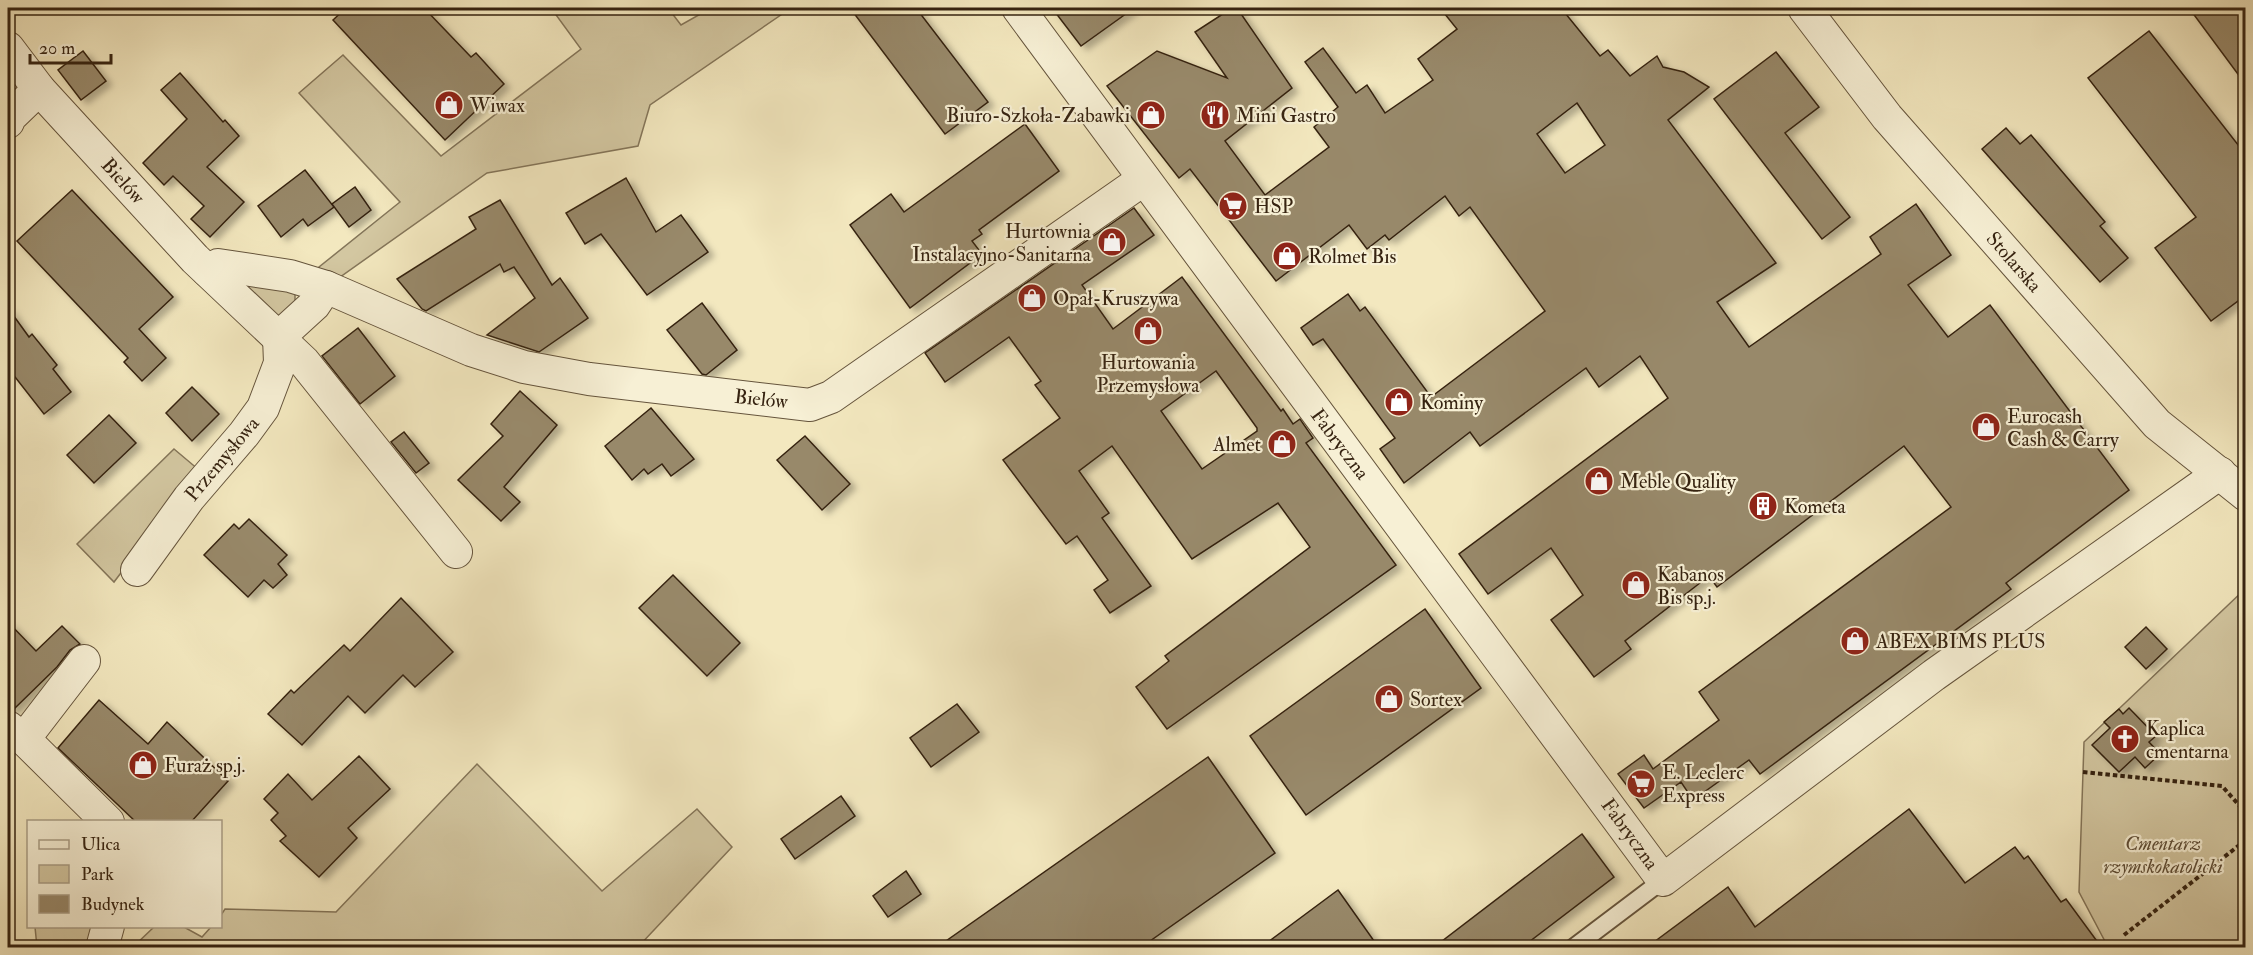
<svg xmlns="http://www.w3.org/2000/svg" width="2253" height="955" font-family="'IM FELL Double Pica',serif">
  <style>
    .green { fill: #d3c7a1; stroke: #847559; stroke-width: 1.5 }
    .building { fill: #98896b; stroke: #362311; stroke-width: 1.5; fill-rule: evenodd; filter: url(#shadow) }
    .lines { fill: none; stroke-linecap: round; stroke-linejoin: round }
    .service-casing { stroke: #65543c; stroke-width: 20 }
    .minor-casing { stroke: #65543c; stroke-width: 34 }
    .path { stroke: #362311; stroke-width: 4; stroke-dasharray: 4.5 3; stroke-linecap: butt }
    .service { stroke: #f7f0d5; stroke-width: 16 }
    .minor { stroke: #f7f0d5; stroke-width: 32 }
    .labels { text-anchor: middle; dominant-baseline: central; stroke-width: 4.5; stroke-linejoin: round; paint-order: stroke }
    .poi-label { font-size: 20px; fill: #362311; stroke: #f7f0d5; text-anchor: start }
    .street-label { font-size: 20px; fill: #362311; stroke: #f7f0d5 }
    .park-label { font-size: 20px; font-style: italic; fill: #5d4c35; stroke: #f7f0d5 }
  </style>
  <defs>
    <filter id="shadow"><feDropShadow dx="6" dy="4" stdDeviation="3" flood-color="#0004"/></filter>
  </defs>
  <rect width="100%" height="100%" fill="#f3e8bf"/>
  <filter id="stains"><feTurbulence type="fractalNoise" baseFrequency=".00333" numOctaves="4"/><feColorMatrix values="0 0 0 0 .2 0 0 0 0 .09 0 0 0 0 .02 0 0 0 .5 -.17"/></filter>
  <radialGradient id="worn" r=".72"><stop offset=".6" stop-color="#630" stop-opacity="0"/><stop offset="1" stop-color="#630" stop-opacity=".3"/></radialGradient>
  <!-- green -->
  <g class="green">
    <path d="M551,8H668L681,25L711,8H791L650,105L638,146L487,173L326,287L319,267L400,202L299,93L343,55L441,156L581,49Z"/>
    <path d="M250,283L295,293V305L278,317L248,288Z"/>
    <path d="M174,449L199,470L114,582L77,544Z"/>
    <path d="M2245,589V947H2108L2079,892L2084,742Z"/>
    <path d="M477,764L602,891L697,809L732,847L638,947H133L154,927H184L202,937L211,927L220,926L221,915L225,909L336,912Z"/>
    <path d="M35,927H94L96,947H37Z"/>
  </g>
  <!-- building -->
  <g class="building">
    <path d="M346,8H424L471,57L476,53L504,84L445,140L333,20Z"/>
    <path d="M850,8H916L988,102L945,134Z"/>
    <path d="M1052,8H1134L1081,46Z"/>
    <path d="M1232,8H1237L1292,88L1225,141L1265,195L1329,147L1314,127L1338,107L1305,62L1323,48L1356,93L1367,85L1385,113L1433,80L1418,59L1457,29L1440,8H1561L1600,56L1608,50L1630,76L1657,56L1663,67L1684,72L1709,87L1668,120L1776,263L1717,302L1749,347L1881,254L1870,237L1916,204L1951,255L1908,285L1948,337L1990,305L2129,490L2006,583L2011,589L1760,774L1749,760L1693,800L1681,782L1644,808L1618,774L1644,755L1653,769L1719,720L1699,692L1951,507L1904,446L1717,587L1709,576L1625,641L1631,649L1594,677L1551,620L1583,595L1551,548L1488,594L1459,554L1668,398L1640,356L1599,387L1586,368L1480,446L1470,432L1404,483L1380,449L1395,438L1323,339L1313,345L1301,328L1348,294L1360,311L1365,307L1431,397L1545,311L1470,207L1459,216L1445,196L1389,240L1385,235L1367,249L1349,225L1276,281L1190,169L1179,178L1107,86L1157,51L1227,78L1195,32ZM1577,103L1605,145L1565,173L1537,134Z"/>
    <path d="M2189,8H2246V85Z"/>
    <path d="M2149,31L2246,155V295L2211,321L2155,248L2196,217L2088,78Z"/>
    <path d="M83,51L106,81L81,100L58,70Z"/>
    <path d="M1776,52L1819,107L1785,133L1850,217L1822,239L1714,99Z"/>
    <path d="M180,73L223,122L225,120L239,136L207,167L244,202L210,237L191,219L204,206L173,176L164,185L143,163L187,119L161,90Z"/>
    <path d="M1025,124L1059,171L979,230L982,234L972,241L982,254L910,308L850,225L891,194L904,212Z"/>
    <path d="M2006,128L2020,144L2031,135L2105,222L2100,226L2128,258L2100,282L1982,149Z"/>
    <path d="M305,170L334,207L308,226L303,219L281,237L258,206Z"/>
    <path d="M626,178L656,232L681,215L708,252L647,295L601,234L585,244L566,213Z"/>
    <path d="M355,187L371,210L349,227L332,204Z"/>
    <path d="M72,190L173,297L139,329L166,358L142,381L124,362L128,358L17,241Z"/>
    <path d="M500,200L552,285L560,278L588,318L539,352L487,335L535,298L514,267L504,272L500,264L426,311L422,309L397,279L476,229L469,217Z"/>
    <path d="M1134,208L1154,235L1082,285L1113,329L1182,277L1281,411L1283,409L1293,424L1300,419L1313,438L1306,443L1396,565L1167,729L1136,687L1169,661L1165,656L1310,547L1278,503L1192,559L1112,446L1079,471L1109,513L1102,518L1151,586L1110,613L1094,590L1108,580L1077,536L1066,544L1003,460L1060,418L1035,385L1041,381L1009,337L945,382L925,353ZM1216,371L1257,428V431L1202,469L1161,411Z"/>
    <path d="M702,303L737,350L706,375L702,374L667,330Z"/>
    <path d="M8,308L29,337L32,334L57,365L53,369L71,392L44,414L8,368Z"/>
    <path d="M358,328L395,376L360,404L322,356Z"/>
    <path d="M192,387L219,414L192,441L166,413Z"/>
    <path d="M520,391L557,425L504,487L520,502L501,521L458,480L503,436L491,424Z"/>
    <path d="M651,408L694,459L671,476L662,464L648,474L644,469L632,480L605,446Z"/>
    <path d="M109,415L136,443L94,483L67,455Z"/>
    <path d="M404,432L429,463L416,473L391,442Z"/>
    <path d="M805,436L850,484L822,510L777,460Z"/>
    <path d="M249,519L287,555L278,564L287,575L273,588L264,580L248,597L204,555L234,524L239,529Z"/>
    <path d="M673,575L740,643L707,676L639,608Z"/>
    <path d="M401,598L453,652L415,687L403,675L365,713L348,696L302,745L268,714L291,690L294,693L344,645L350,651Z"/>
    <path d="M1425,609L1481,688L1306,815L1250,736Z"/>
    <path d="M8,622L36,651L62,626L80,644L70,650L57,667L13,710L8,709Z"/>
    <path d="M2146,627L2167,649L2146,669L2125,647Z"/>
    <path d="M99,700L148,744L167,722L228,781L191,822H136L58,748Z"/>
    <path d="M957,704L979,732L931,767L910,738Z"/>
    <path d="M2129,708L2156,736L2149,742L2160,754L2145,768L2135,757L2119,772L2092,745L2110,728L2104,722L2119,709L2123,714Z"/>
    <path d="M359,756L390,789L348,828L357,838L319,877L280,841L286,836L271,820L278,813L264,799L288,774L312,800Z"/>
    <path d="M1208,757L1275,853L1140,948H936Z"/>
    <path d="M841,796L855,816L795,859L781,839Z"/>
    <path d="M1909,809L1965,883L2015,847L2024,859L2028,856L2061,902L2066,899L2102,948H1646L1728,887L1755,927Z"/>
    <path d="M1582,834L1614,877L1521,948H1433Z"/>
    <path d="M906,871L921,894L888,917L873,896Z"/>
    <path d="M1338,890L1379,948H1260Z"/>
  </g>
  <g class="lines">
    <!-- service casing -->
    <g class="service-casing">
      <path id="service" d="M1573,948L1663,880"/>
    </g>
    <!-- minor casing -->
    <g class="minor-casing">
      <g id="minor">
        <path d="M1018,8L1663,880L1934,675L2220,473"/>
        <path d="M1804,8L1887,117L2157,424L2246,495"/>
        <path d="M8,48L39,89L195,259L304,362L456,552"/>
        <path d="M8,122L10,117L39,89"/>
        <path d="M208,271L218,265L290,276L326,287L471,350L524,367L589,379L810,405L831,397L1144,179"/>
        <path d="M137,570L189,498L244,434L263,408L280,363L279,337L314,305L326,287"/>
        <path d="M8,727L24,739L108,822"/>
        <path d="M24,739L84,661"/>
        <path d="M102,948L108,926"/>
      </g>
    </g>
    <!-- path -->
    <g class="path">
      <path d="M2083,772L2222,786L2246,813"/>
      <path d="M2124,935L2246,840"/>
    </g>
    <!-- service -->
    <use href="#service" class="service"/>
    <!-- minor -->
    <use href="#minor" class="minor"/>
  </g>
  <!-- icons -->
  <defs>
    <g id="shop-disc" transform="scale(1.5)"><circle r="9.5" fill="#8f2418" stroke="#f7f0d5"/><path d="M-5-2.5h2.3a2.7 3.5 0 0 1 5.4 0H5L5.5 6h-11ZM-1.5-2.5h3a1.5 2.3 0 0 0-3 0Z" fill="#fff"/></g>
    <g id="restaurant-disc" transform="scale(1.5)"><circle r="9.5" fill="#8f2418" stroke="#f7f0d5"/><path d="M-5-6h1v4h1v-4h1v4h1v-4h1v5L-1.5 .5V6h-2V.5L-5-1ZM5-6V6H3V1.5H1.5Q1.5-4 5-6Z" fill="#fff"/></g>
    <g id="supermarket-disc" transform="scale(1.5)"><circle r="9.5" fill="#8f2418" stroke="#f7f0d5"/><path d="M-6-5.5h2.5l.6 2H6L4.5 2H-2.5L-4.4-4H-6ZM-1.5 3.2a1.3 1.3 0 1 0 .1 0ZM3 3.2a1.3 1.3 0 1 0 .1 0Z" fill="#fff"/></g>
    <g id="building-disc" transform="scale(1.5)"><circle r="9.5" fill="#8f2418" stroke="#f7f0d5"/><path d="M-4-6H4V6H1V3H-1V6H-4ZM-2.5-4.3h1.7v1.8h-1.7ZM.8-4.3h1.7v1.8H.8ZM-2.5-1h1.7V.8h-1.7ZM.8-1h1.7V.8H.8Z" fill="#fff"/></g>
    <g id="church-disc" transform="scale(1.5)"><circle r="9.5" fill="#8f2418" stroke="#f7f0d5"/><path d="M-1.2-6h2.4v3.5h3.3v2.4h-3.3V6h-2.4V-.1h-3.3v-2.4h3.3Z" fill="#fff"/></g>
  </defs>
  <g fill-rule="evenodd">
    <use href="#shop-disc" x="449" y="105"/>
    <use href="#shop-disc" x="1151" y="115"/>
    <use href="#restaurant-disc" x="1215" y="115"/>
    <use href="#supermarket-disc" x="1233" y="206"/>
    <use href="#shop-disc" x="1112" y="242"/>
    <use href="#shop-disc" x="1287" y="256"/>
    <use href="#shop-disc" x="1032" y="298"/>
    <use href="#shop-disc" x="1148" y="331"/>
    <use href="#shop-disc" x="1399" y="402"/>
    <use href="#shop-disc" x="1986" y="427"/>
    <use href="#shop-disc" x="1282" y="444"/>
    <use href="#shop-disc" x="1599" y="481"/>
    <use href="#building-disc" x="1763" y="506"/>
    <use href="#shop-disc" x="1636" y="585"/>
    <use href="#shop-disc" x="1855" y="641"/>
    <use href="#shop-disc" x="1389" y="699"/>
    <use href="#church-disc" x="2125" y="739"/>
    <use href="#shop-disc" x="143" y="765"/>
    <use href="#supermarket-disc" x="1641" y="784"/>
  </g>
  <g class="labels">
    <!-- poi labels -->
    <g class="poi-label">
      <text x="470" y="105">Wiwax</text>
      <text x="1130" y="115" text-anchor="end">Biuro-Szkoła-Zabawki</text>
      <text x="1236" y="115">Mini Gastro</text>
      <text x="1254" y="206">HSP</text>
      <text x="1091" y="231" text-anchor="end">Hurtownia<tspan x="1091" dy="23">Instalacyjno-Sanitarna</tspan></text>
      <text x="1308" y="256">Rolmet Bis</text>
      <text x="1053" y="298">Opał-Kruszywa</text>
      <text x="1148" y="362" text-anchor="middle">Hurtowania<tspan x="1148" dy="23">Przemysłowa</tspan></text>
      <text x="1420" y="402">Kominy</text>
      <text x="2007" y="416">Eurocash<tspan x="2007" dy="23">Cash &amp; Carry</tspan></text>
      <text x="1261" y="444" text-anchor="end">Almet</text>
      <text x="1620" y="481">Meble Quality</text>
      <text x="1784" y="506">Kometa</text>
      <text x="1657" y="574">Kabanos<tspan x="1657" dy="23">Bis sp.j.</tspan></text>
      <text x="1876" y="641">ABEX BIMS PLUS</text>
      <text x="1410" y="699">Sortex</text>
      <text x="2146" y="728">Kaplica<tspan x="2146" dy="23">cmentarna</tspan></text>
      <text x="164" y="765">Furaż sp.j.</text>
      <text x="1662" y="772">E. Leclerc<tspan x="1662" dy="23">Express</tspan></text>
    </g>
    <!-- street labels -->
    <g class="street-label">
      <text transform="translate(123 181) rotate(48)">Bielów</text>
      <text transform="translate(2014 262) rotate(49)">Stolarska</text>
      <text transform="translate(761 399) rotate(6)">Bielów</text>
      <text transform="translate(1340 444) rotate(53)">Fabryczna</text>
      <text transform="translate(222 459) rotate(-50)">Przemysłowa</text>
      <text transform="translate(1630 834) rotate(54)">Fabryczna</text>
    </g>
    <!-- park labels -->
    <g class="park-label">
      <text x="2163" y="843">Cmentarz<tspan x="2163" dy="23">rzymskokatolicki</tspan></text>
    </g>
  </g>
  <!-- margin -->
  <rect width="2253" height="955" fill="none" stroke="#f3e8bf" stroke-width="30"/>
  <rect x="9" y="9" width="2235" height="937" fill="none" stroke="#362311" stroke-width="3"/>
  <rect x="15" y="15" width="2223" height="925" fill="none" stroke="#362311" stroke-width="1.5"/>
  <!-- legend -->
  <rect x="27" y="820" width="195" height="108" fill="#f7f0d5" stroke="#aa9e87" stroke-width="1.5"/>
  <rect x="39" y="840" width="30" height="9" fill="#f7f0d5" stroke="#aa9e87" stroke-width="1.5"/>
  <text x="81" y="850" font-size="18" fill="#362311">Ulica</text>
  <rect x="39" y="865" width="30" height="18" fill="#d3c7a1" stroke="#aa9e87" stroke-width="1.5"/>
  <text x="81" y="880" font-size="18" fill="#362311">Park</text>
  <rect x="39" y="895" width="30" height="18" fill="#98896b" stroke="#aa9e87" stroke-width="1.5"/>
  <text x="81" y="910" font-size="18" fill="#362311">Budynek</text>
  <!-- scale -->
  <path d="M30 54v9h81v-9" fill="none" stroke="#362311" stroke-width="3"/>
  <text x="39" y="54" font-size="18" fill="#362311" stroke="#f7f0d5" stroke-width="4.5" paint-order="stroke">20 m</text>
  <rect width="100%" height="100%" filter="url(#stains)"/>
  <rect width="100%" height="100%" fill="url(#worn)"/>
</svg>
